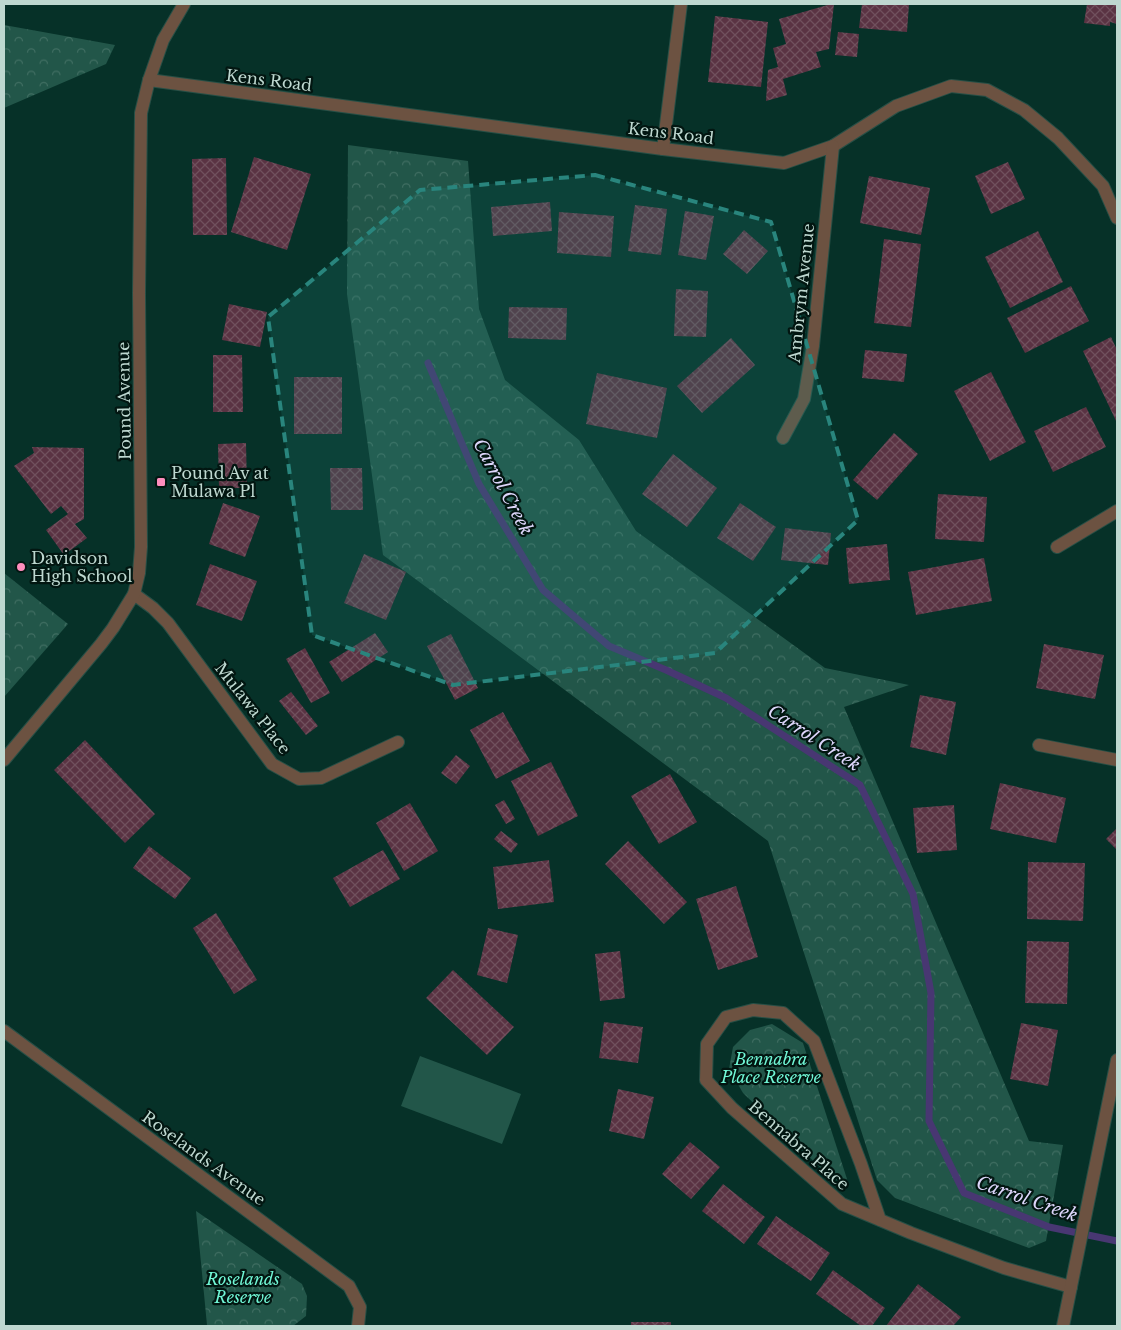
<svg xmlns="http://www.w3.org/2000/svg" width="1121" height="1330" font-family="'Libre Baskerville',serif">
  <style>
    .forest { fill: url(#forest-crowns) }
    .pitch { fill: #225649 }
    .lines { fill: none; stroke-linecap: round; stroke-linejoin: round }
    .stream { stroke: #483772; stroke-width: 7 }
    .building { fill: url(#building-cross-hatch) }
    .minor-casing { stroke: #274f46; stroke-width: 14 }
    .tertiary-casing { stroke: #274f46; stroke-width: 14 }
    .minor { stroke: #6c5241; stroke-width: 12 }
    .tertiary { stroke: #6c5241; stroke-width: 12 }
    .marked { fill: #29857d; fill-opacity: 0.2; stroke: #29857d; stroke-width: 4; stroke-dasharray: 10 6; stroke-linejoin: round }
    .poi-dot { fill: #fe8ebd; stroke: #021611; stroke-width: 2 }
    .labels { text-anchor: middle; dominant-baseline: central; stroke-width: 4.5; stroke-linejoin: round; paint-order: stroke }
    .street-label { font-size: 16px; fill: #bed8d0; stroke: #021611 }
    .poi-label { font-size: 16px; fill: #bed8d0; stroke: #021611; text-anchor: start }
    .park-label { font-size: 16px; font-style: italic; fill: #71f7d6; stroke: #021611 }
    .water-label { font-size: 18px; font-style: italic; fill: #ddd6fb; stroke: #021611 }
  </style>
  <defs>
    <pattern id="forest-crowns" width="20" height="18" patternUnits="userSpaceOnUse" patternTransform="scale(1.25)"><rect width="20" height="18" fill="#225649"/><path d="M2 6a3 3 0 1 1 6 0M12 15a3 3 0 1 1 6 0" fill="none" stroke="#406e62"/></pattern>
    <pattern id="building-cross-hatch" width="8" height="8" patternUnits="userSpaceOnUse" patternTransform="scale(1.25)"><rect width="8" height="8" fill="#5a3343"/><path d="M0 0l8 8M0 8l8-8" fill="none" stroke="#70505d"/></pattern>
  </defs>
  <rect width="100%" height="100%" fill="#063128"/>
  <!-- forest -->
  <g class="forest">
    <path d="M4,25L115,45L106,64L4,108Z"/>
    <path d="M348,145L468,161L479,309L505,380L579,440L636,531L825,668L909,685L844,707L1029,1141L1063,1145L1046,1241L1029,1248L895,1198L877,1180L768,841L383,555L347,294Z"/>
    <path d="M4,573L68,624L4,697Z"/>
    <path d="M772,1024L803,1043L847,1179L842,1182L831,1178L743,1093L729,1069L733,1047L750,1030Z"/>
    <path d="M196,1211L302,1284L307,1296L306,1316L293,1326H210L207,1325Z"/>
  </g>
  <!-- pitch -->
  <path class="pitch" d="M420,1056L521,1094L502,1144L401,1106Z"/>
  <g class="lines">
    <!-- stream -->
    <path class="stream" d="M428,363L479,484L543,590L609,646L666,670L726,698L860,785L913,894L931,993L929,1121L964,1193L1049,1227L1117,1241"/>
  </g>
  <!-- building -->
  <g class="building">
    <path d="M831,4H834L829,49L816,52L821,67L783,79L787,95L766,101L768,70L778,67L773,48L786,44L779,19Z"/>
    <path d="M862,4H909L907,32L859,28Z"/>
    <path d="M1087,4H1117V24L1110,22V26L1084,23Z"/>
    <path d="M715,16L768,22L761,87L708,82Z"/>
    <path d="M838,32L859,34L857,57L835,55Z"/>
    <path d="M254,157L311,174L287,250L231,232Z"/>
    <path d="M226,158L227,235H193L192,159Z"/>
    <path d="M1008,162L1025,199L991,214L975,176Z"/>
    <path d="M869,176L930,188L921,235L860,223Z"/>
    <path d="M550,202L552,231L493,236L491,207Z"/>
    <path d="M635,205L667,209L661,255L628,251Z"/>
    <path d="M685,211L714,216L706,260L678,255Z"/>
    <path d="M559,212L614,216L611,257L557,253Z"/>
    <path d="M744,230L768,251L747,274L723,254Z"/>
    <path d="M1038,231L1063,282L1010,308L985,257Z"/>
    <path d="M884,239L921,244L911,327L874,323Z"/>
    <path d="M1071,286L1089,321L1025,353L1007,318Z"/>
    <path d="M676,289L708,291L706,337L674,336Z"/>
    <path d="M229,304L267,312L260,347L222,340Z"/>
    <path d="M509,307L567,308L566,340L508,338Z"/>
    <path d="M1111,337L1117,350V423L1083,351Z"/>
    <path d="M731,338L755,365L702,413L677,386Z"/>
    <path d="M865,350L907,354L904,382L862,378Z"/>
    <path d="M213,355H242L243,412H213Z"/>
    <path d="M991,372L1026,442L990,461L954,391Z"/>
    <path d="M597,373L667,388L657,438L586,424Z"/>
    <rect x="294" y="377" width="48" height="57"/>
    <path d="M1086,407L1106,447L1053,472L1034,431Z"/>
    <path d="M894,433L918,454L877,500L853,480Z"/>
    <path d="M246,443L247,488H219L218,444Z"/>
    <path d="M32,447L84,448V519L75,524L87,538L64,555L46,530L68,514L61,506L51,514L14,466L34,453Z"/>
    <path d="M673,454L717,488L687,527L642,494Z"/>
    <path d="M330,468H362L363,510H331Z"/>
    <path d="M938,494L987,497L984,542L935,539Z"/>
    <path d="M223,503L260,516L245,557L209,544Z"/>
    <path d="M740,503L776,527L753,561L717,538Z"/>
    <path d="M785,528L831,533L828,565L781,560Z"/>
    <path d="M887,544L890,580L849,584L846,548Z"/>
    <path d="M364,554L406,572L386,620L344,603Z"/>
    <path d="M984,558L992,601L916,615L908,572Z"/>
    <path d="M210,564L257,581L242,621L196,605Z"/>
    <path d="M375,633L388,652L342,682L329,662Z"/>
    <path d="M451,634L478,688L455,700L427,646Z"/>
    <path d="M1044,644L1104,655L1095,699L1036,688Z"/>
    <path d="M305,648L330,693L311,703L286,659Z"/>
    <path d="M291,692L318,726L306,735L279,701Z"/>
    <path d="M920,695L956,702L946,755L910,747Z"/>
    <path d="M503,712L530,761L496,779L470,730Z"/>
    <path d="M85,740L155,814L125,843L54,770Z"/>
    <path d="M456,755L470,766L456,784L441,773Z"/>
    <path d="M551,762L578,816L538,836L511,781Z"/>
    <path d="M670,774L697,822L659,844L631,796Z"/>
    <path d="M1000,783L1066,798L1056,843L990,829Z"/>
    <path d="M504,800L515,819L506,824L495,805Z"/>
    <path d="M410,803L438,851L404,871L376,823Z"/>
    <path d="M954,805L957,850L917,853L913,808Z"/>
    <path d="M1117,828V850L1106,839Z"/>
    <path d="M501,831L518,844L511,853L494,839Z"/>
    <path d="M628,841L687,902L664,924L605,864Z"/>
    <path d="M149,846L191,878L175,899L133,868Z"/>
    <path d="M383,850L400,879L350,907L333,878Z"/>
    <path d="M549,860L554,902L498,909L493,867Z"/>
    <path d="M1028,862L1085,863L1083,921L1027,919Z"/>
    <path d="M736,886L758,957L718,970L696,899Z"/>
    <path d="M216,913L257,980L234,994L193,928Z"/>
    <path d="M488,928L518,935L507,983L477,975Z"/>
    <path d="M1027,941L1069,942L1067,1004L1025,1003Z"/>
    <path d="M620,951L625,998L600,1001L595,954Z"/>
    <path d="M453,970L514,1027L487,1055L426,998Z"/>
    <path d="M604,1022L643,1027L638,1063L599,1058Z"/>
    <path d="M1021,1023L1058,1030L1048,1086L1010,1079Z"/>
    <path d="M618,1089L654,1097L644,1139L609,1131Z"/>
    <path d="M690,1142L720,1167L691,1199L662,1174Z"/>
    <path d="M723,1184L765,1217L744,1244L702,1211Z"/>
    <path d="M776,1216L830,1253L811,1281L757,1244Z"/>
    <path d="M833,1270L885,1308L872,1326H861L816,1294Z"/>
    <path d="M918,1284L961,1317L953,1326H886Z"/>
    <rect x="631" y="1322" width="40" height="4"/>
  </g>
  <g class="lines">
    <!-- minor casing -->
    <g class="minor-casing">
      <g id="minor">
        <path d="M149,80L663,149L784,163L833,146L896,106L951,86L987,90L1024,110L1058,138L1103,186L1117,218"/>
        <path d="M663,149L681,4"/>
        <path d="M783,438L804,399L813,346L833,146"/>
        <path d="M1057,547L1117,511"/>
        <path d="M134,594L153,608L168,623L272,764L299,779L321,778L398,742"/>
        <path d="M1039,745L1117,760"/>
        <path d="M4,760L101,644L113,628L134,594L139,573L141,547L139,294L141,113L149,80L163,40L184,4"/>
        <path d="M4,1031L349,1286L360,1307L358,1326"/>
        <path d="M880,1220L861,1164L814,1041L783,1013L753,1010L726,1017L707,1044L706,1080L732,1108L842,1204L911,1233L1004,1268L1071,1287"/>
      </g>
    </g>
    <!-- tertiary casing -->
    <g class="tertiary-casing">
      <path id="tertiary" d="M1063,1326L1117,1060"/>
    </g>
    <!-- minor -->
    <use href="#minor" class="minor"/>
    <!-- tertiary -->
    <use href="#tertiary" class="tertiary"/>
  </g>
  <!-- marked area -->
  <path class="marked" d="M595,175L771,222L858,520L715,653L453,685L312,635L268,317L420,190Z"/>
  <!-- markers -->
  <g class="poi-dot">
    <rect x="156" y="477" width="10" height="10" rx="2.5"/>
    <circle cx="21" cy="567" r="5"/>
  </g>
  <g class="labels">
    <!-- street labels -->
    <g class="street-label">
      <text transform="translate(269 80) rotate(7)">Kens Road</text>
      <text transform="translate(671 133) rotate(7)">Kens Road</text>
      <text transform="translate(801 293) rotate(-84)">Ambrym Avenue</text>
      <text transform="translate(124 401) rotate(-91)">Pound Avenue</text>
      <text transform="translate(253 708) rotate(52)">Mulawa Place</text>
      <text transform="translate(799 1145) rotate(41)">Bennabra Place</text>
      <text transform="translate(204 1158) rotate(36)">Roselands Avenue</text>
    </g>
    <!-- poi labels -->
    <g class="poi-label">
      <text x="171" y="473">Pound Av at<tspan x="171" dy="18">Mulawa Pl</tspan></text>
      <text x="31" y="558">Davidson<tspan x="31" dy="18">High School</tspan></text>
    </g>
    <!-- park labels -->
    <g class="park-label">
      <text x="771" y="1059">Bennabra<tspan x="771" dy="18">Place Reserve</tspan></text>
      <text x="243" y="1279">Roselands<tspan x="243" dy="18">Reserve</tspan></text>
    </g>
    <!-- water labels -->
    <g class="water-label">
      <text transform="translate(503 487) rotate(62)">Carrol Creek</text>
      <text transform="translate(814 738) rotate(33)">Carrol Creek</text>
      <text transform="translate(1027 1199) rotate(19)">Carrol Creek</text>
    </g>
  </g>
  <!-- border -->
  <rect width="1121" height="1330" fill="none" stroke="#bed8d0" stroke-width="10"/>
</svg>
